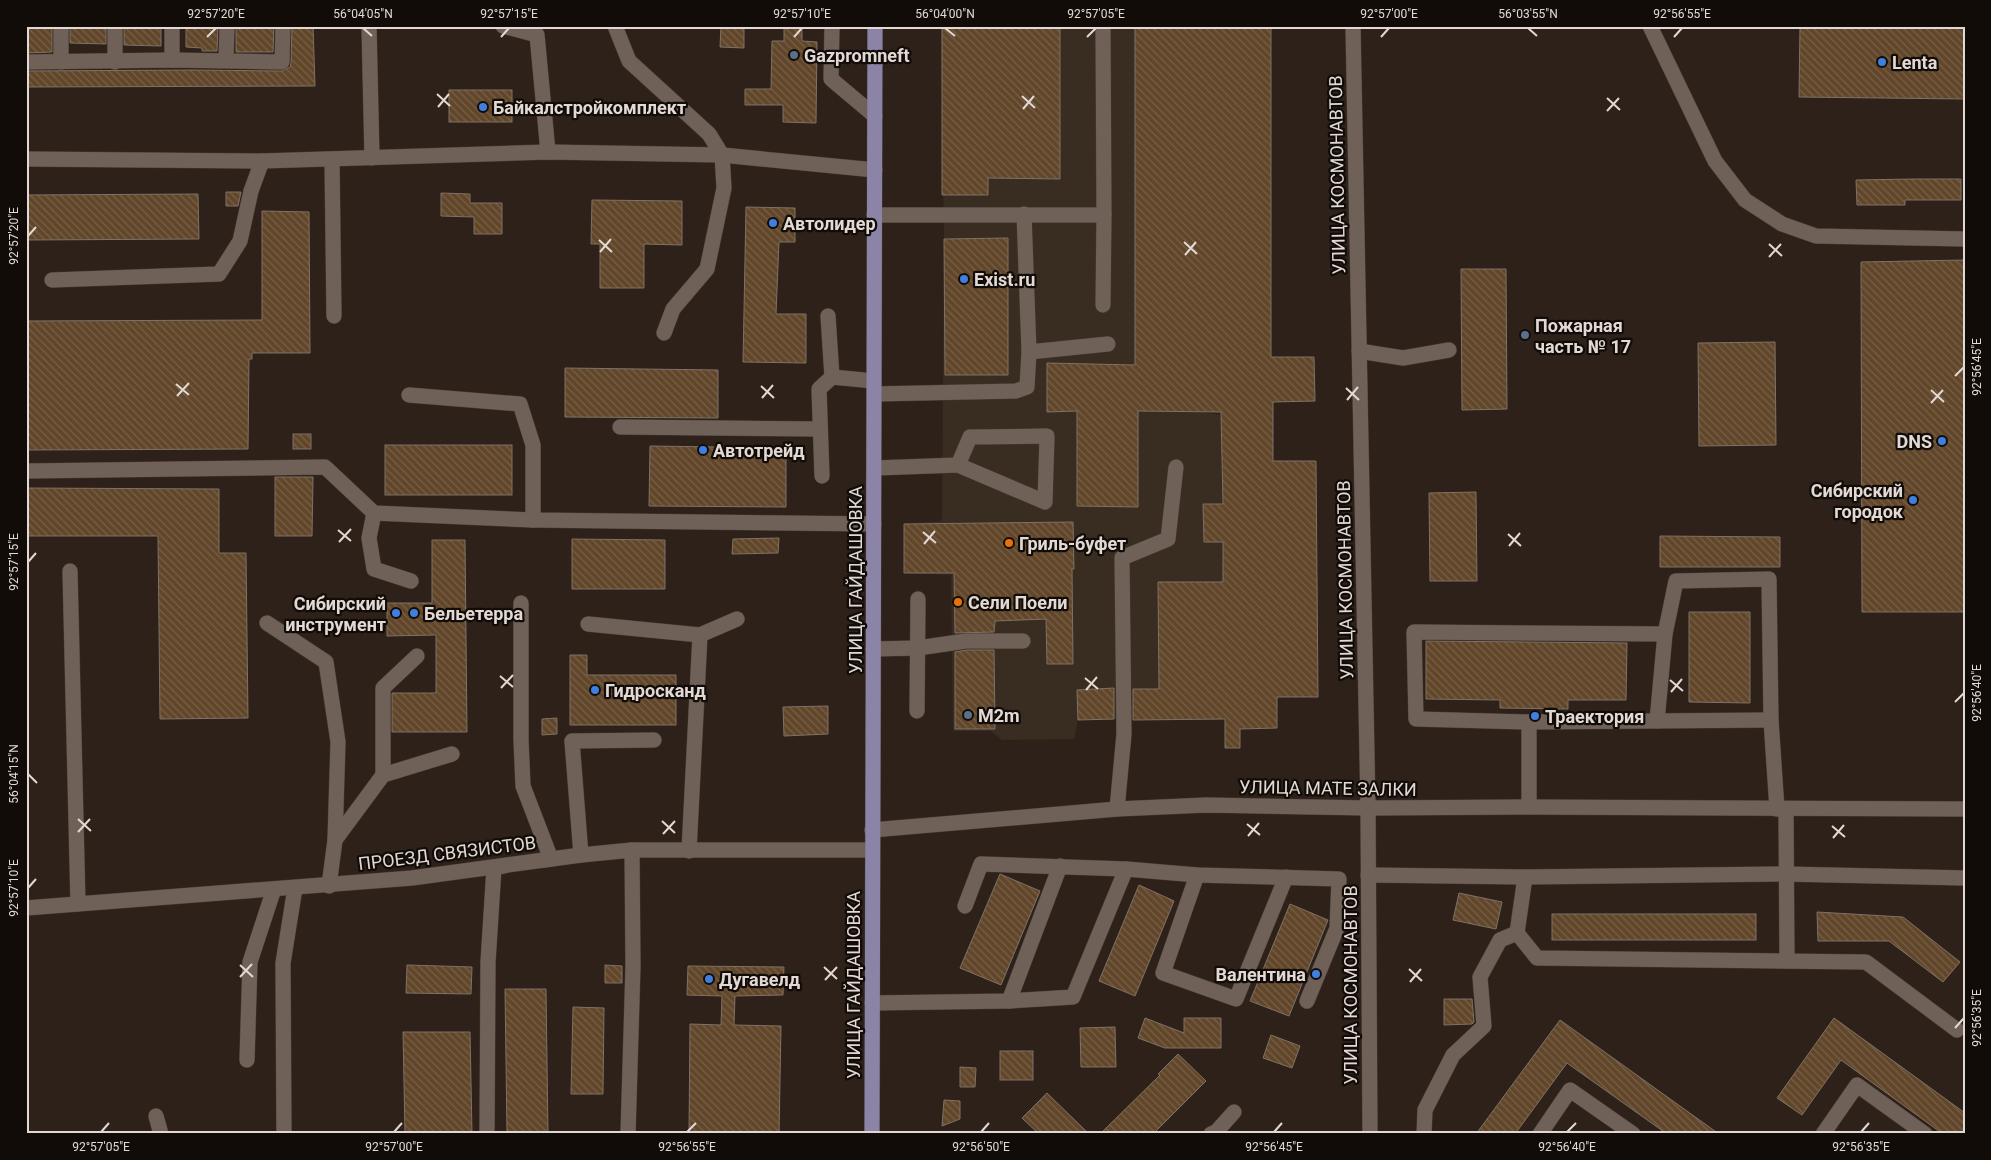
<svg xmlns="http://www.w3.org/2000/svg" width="1991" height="1160" font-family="Roboto,sans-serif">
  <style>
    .commercial { fill: #392c20 }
    .building { fill: url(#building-back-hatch); stroke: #7e7266 }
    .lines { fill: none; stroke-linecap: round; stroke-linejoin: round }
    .minor-casing { stroke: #463c36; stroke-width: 16 }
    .major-casing { stroke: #463c36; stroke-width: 16 }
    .minor { stroke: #706158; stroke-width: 15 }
    .major { stroke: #8c84a7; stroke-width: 15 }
    .ticks { fill: none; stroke: #e2d9d4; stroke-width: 2 }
    .service-dot { fill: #5c6f8a; stroke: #110c08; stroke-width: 2 }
    .shop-dot { fill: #3f7fe0; stroke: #110c08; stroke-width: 2 }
    .food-dot { fill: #e8710a; stroke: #110c08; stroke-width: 2 }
    .labels { text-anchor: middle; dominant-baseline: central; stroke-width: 4.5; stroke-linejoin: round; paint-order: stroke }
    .poi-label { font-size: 18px; font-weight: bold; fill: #e2d9d4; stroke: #110c08; text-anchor: start }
    .street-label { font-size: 18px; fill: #e2d9d4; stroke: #110c08 }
    .neatline { fill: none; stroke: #e2d9d4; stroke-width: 2 }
    .ticks-label { font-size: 12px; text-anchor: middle; fill: #e2d9d4 }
  </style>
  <defs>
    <pattern id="building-back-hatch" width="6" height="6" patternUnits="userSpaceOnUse" patternTransform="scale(1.25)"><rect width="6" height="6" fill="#61462a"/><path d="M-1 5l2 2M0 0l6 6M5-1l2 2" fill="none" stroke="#776048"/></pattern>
  </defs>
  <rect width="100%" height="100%" fill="#2d2119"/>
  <!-- commercial -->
  <path class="commercial" d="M941,26H1199L1201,412L1221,415L1225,718L1078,720L1074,739L1002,740L991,731H953L951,575L904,573V524L942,521L944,239Z"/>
  <!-- building -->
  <g class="building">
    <path d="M26,26H52V52L26,53Z"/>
    <path d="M70,26H106V44L70,43Z"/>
    <path d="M124,26H161V46L124,45Z"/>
    <path d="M186,26H218L217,51H202V48L186,47Z"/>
    <path d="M236,26H274L273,52H236Z"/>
    <path d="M292,26H313L315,86L26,87V71L193,70L282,71L290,67L291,63Z"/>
    <path d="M721,26H744V48L720,47Z"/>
    <path d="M784,26H802V41L817,42L816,123L783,122V105H745V89H771L772,41H784Z"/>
    <path d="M942,26H1060V179L988,178V195H942Z"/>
    <path d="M1135,26H1271V357H1314L1315,401L1273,402V461H1316L1318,697H1277V728L1240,729V748H1225V719L1133,720V689H1159L1158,582H1223V542H1204L1203,504H1223L1221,412L1138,411V507L1077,506V411L1047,412V363L1135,365Z"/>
    <path d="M1800,26H1965V99L1799,97Z"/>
    <rect x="449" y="90" width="63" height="32"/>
    <path d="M1913,179H1961V200H1905V205H1857L1856,180Z"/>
    <path d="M226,192H241L238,206H226Z"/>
    <path d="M441,193L470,194V203H502V234H474V217L441,216Z"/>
    <path d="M198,194L199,239L26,240V195Z"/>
    <path d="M592,200L682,201V245L644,244V288H600V244H591Z"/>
    <path d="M746,207L795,208V242H779L776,314H806V363L743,362Z"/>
    <path d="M262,211L309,212L310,353H252V359H249L248,449L26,450V321L262,320Z"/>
    <path d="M1008,238V375H945L944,239Z"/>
    <path d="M1965,260V612H1862L1861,262Z"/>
    <path d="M1461,269H1506L1507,409L1462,410Z"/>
    <path d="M1775,342L1776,445L1699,446L1698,343Z"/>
    <path d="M565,368L718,370V418L565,417Z"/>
    <rect x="293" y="434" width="18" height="15"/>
    <rect x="385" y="445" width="127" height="50"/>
    <path d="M650,446L786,448V507L649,506Z"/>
    <path d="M275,477H313L312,536H275Z"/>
    <path d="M26,488L219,489V553H246L248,718L160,719L158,536H26Z"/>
    <path d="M1476,492L1477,581H1430L1429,493Z"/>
    <path d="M1073,522L1074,569H1072L1073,664H1047L1046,619L995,621L994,632L955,633L954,573H904V524Z"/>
    <path d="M1660,536L1780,537V567H1660Z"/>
    <path d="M779,538L778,553L732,554L733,539Z"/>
    <path d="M572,539L665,540V589H572Z"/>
    <path d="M432,540H465L467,732H392V693H436V635L387,636V603H432Z"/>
    <path d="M1689,612H1750V703L1689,702Z"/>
    <path d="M1426,641L1627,643L1626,700H1568V709L1500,708V700L1426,699Z"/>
    <path d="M967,650H994L995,729H955V652Z"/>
    <path d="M570,655H587V675H676V725H570Z"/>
    <path d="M1114,688V719L1078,720L1077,690Z"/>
    <path d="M828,706V734L784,736L783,707Z"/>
    <path d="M557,718V734L542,735V719Z"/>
    <path d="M1000,874L1040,891L1001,985L960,968Z"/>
    <path d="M1139,885L1174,901L1135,996L1099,981Z"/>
    <path d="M1459,893L1502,902L1496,929L1453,920Z"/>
    <path d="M1290,904L1328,920L1289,1016L1250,1001Z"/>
    <path d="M1817,912L1903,917L1960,962L1943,982L1889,941H1818Z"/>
    <rect x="1552" y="914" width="204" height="26"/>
    <path d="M407,965L472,967L471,994L406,993Z"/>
    <path d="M605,965L622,966V983H605Z"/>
    <path d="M688,966L784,967L783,995L735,996L734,1025L781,1026L779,1134H689L690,1024L721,1025L722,996L687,995Z"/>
    <path d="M505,989H546L548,1134H507Z"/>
    <path d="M1444,999H1472L1474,1022L1472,1024L1444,1025Z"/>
    <path d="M573,1007L604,1008L603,1094H571Z"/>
    <path d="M1145,1018L1184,1033V1018H1221V1048H1165L1138,1038Z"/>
    <path d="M1834,1018L1965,1113V1134H1943L1841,1060L1802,1115L1777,1098Z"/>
    <path d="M1560,1020L1719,1134H1667L1567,1063L1515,1134H1476Z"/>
    <path d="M1115,1027L1116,1067H1081L1080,1028Z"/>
    <path d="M403,1032H470L472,1134H405Z"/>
    <path d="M1271,1035L1300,1046L1292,1068L1263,1058Z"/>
    <rect x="1000" y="1051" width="33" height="29"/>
    <path d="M1178,1054L1206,1081L1153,1134H1100L1160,1075L1158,1074Z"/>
    <path d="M960,1067L976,1068L975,1087H960Z"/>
    <path d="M1047,1093L1089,1134H1039L1022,1118Z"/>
    <path d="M944,1100L960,1101V1119L942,1126Z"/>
  </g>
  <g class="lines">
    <!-- minor casing -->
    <g class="minor-casing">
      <g id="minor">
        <path d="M172,26V60"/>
        <path d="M369,26L372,158"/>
        <path d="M503,26L537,35L548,152"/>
        <path d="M615,26L629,61L709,134L722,155L724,188L707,269L673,309L664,333"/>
        <path d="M832,26L831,79L875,116"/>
        <path d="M1353,26L1368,808L1370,1134"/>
        <path d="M1650,26L1715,161L1745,200L1782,224L1816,236L1965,239"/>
        <path d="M226,60L227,26"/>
        <path d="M26,62L172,60L282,62L283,26"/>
        <path d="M61,62V26"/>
        <path d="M115,62V26"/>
        <path d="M26,159L262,161L548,152L722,155L875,170"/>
        <path d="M332,159L334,316"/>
        <path d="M874,215H1104L1103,26"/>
        <path d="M52,280L219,274L240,241L251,191L262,161"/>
        <path d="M1103,305L1104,215"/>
        <path d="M828,316L832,377L874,381"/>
        <path d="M1359,351L1403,358L1449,350"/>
        <path d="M1029,352L1108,344"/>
        <path d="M874,394L1016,391L1027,387L1029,352L1024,214"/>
        <path d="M409,395L520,404L533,445V520"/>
        <path d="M620,427L820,429"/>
        <path d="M875,468L958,465L1045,502L1047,436L970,437L958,465"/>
        <path d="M26,471L325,467L374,513L533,520L874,524"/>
        <path d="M822,476L819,389L832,377"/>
        <path d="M374,513L369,538L374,569L411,581"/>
        <path d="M70,571L78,904"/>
        <path d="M521,603V740L523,786L551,859L544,860"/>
        <path d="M267,623L326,662L338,742L335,840L329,886"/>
        <path d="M588,624L700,635"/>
        <path d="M873,649L918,648L966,641H1023"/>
        <path d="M917,711L918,599"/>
        <path d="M1657,721L1665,634L1676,581L1769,579L1771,720L1777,809"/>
        <path d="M1529,722L1416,719L1414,632L1665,634"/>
        <path d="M383,775V688L417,656"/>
        <path d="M1529,807V722L1771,720"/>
        <path d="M1117,809L1124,734L1122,558L1168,539L1176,467"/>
        <path d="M1786,809L1787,961"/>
        <path d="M872,830L1117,809L1206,805L1368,808L1529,807L1965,809"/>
        <path d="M335,840L383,775L452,754"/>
        <path d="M689,851L700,635L737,619"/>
        <path d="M581,855L572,741L654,740"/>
        <path d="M1197,875L1163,973L1236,999L1286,877"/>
        <path d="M1368,875L1525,877L1786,874L1965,878"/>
        <path d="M1525,877L1517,933L1537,958L1866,962L1957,1030"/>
        <path d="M965,906L981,864L1126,869L1197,875L1339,879L1337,928L1307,1001"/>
        <path d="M26,908L412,878L581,855L632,850H872"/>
        <path d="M1009,1001L1060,866"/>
        <path d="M872,1003L1009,1001L1073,997L1126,869"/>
        <path d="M247,1060L250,962L274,889"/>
        <path d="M156,1116L161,1134"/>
        <path d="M284,1134L283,963L295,888"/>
        <path d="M487,1134L488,962L494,868L504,866"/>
        <path d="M628,1134L633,966L632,850"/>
        <path d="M1211,1134L1216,1132L1234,1112"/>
        <path d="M1424,1134L1425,1110L1453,1055L1484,1026L1480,977L1500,940L1517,933"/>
        <path d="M1540,1134L1570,1090L1633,1134"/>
        <path d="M1823,1134L1857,1085L1925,1134"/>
      </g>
    </g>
    <!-- major casing -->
    <g class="major-casing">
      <path id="major" d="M872,1134L875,26"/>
    </g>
    <!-- minor -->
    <use href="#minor" class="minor"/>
    <!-- major -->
    <use href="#major" class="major"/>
  </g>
  <!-- ticks -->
  <path class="ticks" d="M363,28L372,36M945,28L955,36M1528,28L1537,36M207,37L216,28M501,37L509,28M794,37L802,28M1087,37L1096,28M1381,37L1389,28M1674,37L1682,28M437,94L450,106M1022,96L1035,108M1607,98L1620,110M438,107L449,94M1023,109L1034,96M1607,111L1619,98M28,236L36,227M599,240L612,252M1184,242L1197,254M1769,244L1782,256M600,252L611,239M1185,255L1196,242M1769,257L1781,244M1955,376L1964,367M176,384L189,395M761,386L774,398M1346,388L1359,400M1931,390L1944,402M177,396L189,383M762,398L773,385M1347,400L1358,387M1931,403L1943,390M338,530L351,541M923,532L936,543M1508,534L1521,546M339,542L351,529M924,544L935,531M1509,546L1520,533M28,562L36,553M500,676L513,687M1085,678L1098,689M1670,680L1683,691M501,688L513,675M1086,690L1097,677M1671,692L1682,679M1955,702L1964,693M28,774L37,783M78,819L91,831M662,821L675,833M1247,824L1260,835M1832,826L1845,837M78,832L90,819M663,834L675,821M1248,836L1259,823M1833,838L1844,825M28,888L36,879M240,965L253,977M824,967L837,979M1409,969L1422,981M240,977L252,964M825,980L837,967M1410,982L1421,969M1955,1028L1964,1018M101,1132L109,1123M394,1132L402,1123M687,1132L696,1123M981,1132L989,1123M1274,1132L1282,1123M1567,1132L1576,1123M1861,1132L1869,1123"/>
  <!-- markers -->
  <g class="service-dot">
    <circle cx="794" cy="55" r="5"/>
    <circle cx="1525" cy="335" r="5"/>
    <circle cx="968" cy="715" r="5"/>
  </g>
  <g class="shop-dot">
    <circle cx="1882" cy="62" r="5"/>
    <circle cx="483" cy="107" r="5"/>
    <circle cx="773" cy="223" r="5"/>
    <circle cx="964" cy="279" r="5"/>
    <circle cx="1942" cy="441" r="5"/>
    <circle cx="703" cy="450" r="5"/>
    <circle cx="1913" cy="500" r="5"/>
    <circle cx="396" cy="613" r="5"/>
    <circle cx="414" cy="613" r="5"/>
    <circle cx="595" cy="690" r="5"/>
    <circle cx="1535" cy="716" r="5"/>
    <circle cx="1316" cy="974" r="5"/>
    <circle cx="709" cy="979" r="5"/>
  </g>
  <g class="food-dot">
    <circle cx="1009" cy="543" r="5"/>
    <circle cx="958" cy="602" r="5"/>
  </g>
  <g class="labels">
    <!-- poi labels -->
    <g class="poi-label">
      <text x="804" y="55">Gazpromneft</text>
      <text x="1892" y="62">Lenta</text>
      <text x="493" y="107">Байкалстройкомплект</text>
      <text x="783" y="223">Автолидер</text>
      <text x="974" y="279">Exist.ru</text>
      <text x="1535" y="325">Пожарная<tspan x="1535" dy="21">часть № 17</tspan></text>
      <text x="1932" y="441" text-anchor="end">DNS</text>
      <text x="713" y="450">Автотрейд</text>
      <text x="1903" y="490" text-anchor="end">Сибирский<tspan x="1903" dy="21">городок</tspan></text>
      <text x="1019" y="543">Гриль-буфет</text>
      <text x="968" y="602">Сели Поели</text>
      <text x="386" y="603" text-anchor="end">Сибирский<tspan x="386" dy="21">инструмент</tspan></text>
      <text x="424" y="613">Бельетерра</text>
      <text x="605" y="690">Гидросканд</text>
      <text x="978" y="715">М2m</text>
      <text x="1545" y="716">Траектория</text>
      <text x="1306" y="974" text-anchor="end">Валентина</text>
      <text x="719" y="979">Дугавелд</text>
    </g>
    <!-- street labels -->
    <g class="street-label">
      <text transform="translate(1337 175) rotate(-91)">УЛИЦА КОСМОНАВТОВ</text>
      <text transform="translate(855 580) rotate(-90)">УЛИЦА ГАЙДАШОВКА</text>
      <text transform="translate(1345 580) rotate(-91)">УЛИЦА КОСМОНАВТОВ</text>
      <text transform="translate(1328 788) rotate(1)">УЛИЦА МАТЕ ЗАЛКИ</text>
      <text transform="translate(447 853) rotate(-7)">ПРОЕЗД СВЯЗИСТОВ</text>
      <text transform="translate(853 985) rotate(-90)">УЛИЦА ГАЙДАШОВКА</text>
      <text transform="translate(1350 985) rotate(-90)">УЛИЦА КОСМОНАВТОВ</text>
    </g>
  </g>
  <!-- border -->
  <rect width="1991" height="1160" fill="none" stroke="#110c08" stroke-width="55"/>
  <rect x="28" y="28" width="1936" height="1104" class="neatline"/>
  <g class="ticks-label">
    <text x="216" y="18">92°57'20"E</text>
    <text x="363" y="18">56°04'05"N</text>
    <text x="509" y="18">92°57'15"E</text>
    <text x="802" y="18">92°57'10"E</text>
    <text x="945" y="18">56°04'00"N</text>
    <text x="1096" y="18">92°57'05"E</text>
    <text x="1389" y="18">92°57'00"E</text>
    <text x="1528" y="18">56°03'55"N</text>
    <text x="1682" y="18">92°56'55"E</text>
    <text transform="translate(14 236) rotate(-90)" y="4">92°57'20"E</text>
    <text transform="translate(1977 367) rotate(-90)" y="4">92°56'45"E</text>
    <text transform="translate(14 562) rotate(-90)" y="4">92°57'15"E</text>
    <text transform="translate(1977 693) rotate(-90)" y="4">92°56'40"E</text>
    <text transform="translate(14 774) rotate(-90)" y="4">56°04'15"N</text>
    <text transform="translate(14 888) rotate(-90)" y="4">92°57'10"E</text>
    <text transform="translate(1977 1018) rotate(-90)" y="4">92°56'35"E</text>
    <text x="101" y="1151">92°57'05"E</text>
    <text x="394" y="1151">92°57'00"E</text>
    <text x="687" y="1151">92°56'55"E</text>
    <text x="981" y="1151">92°56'50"E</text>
    <text x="1274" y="1151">92°56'45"E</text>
    <text x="1567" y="1151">92°56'40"E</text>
    <text x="1861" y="1151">92°56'35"E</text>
  </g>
</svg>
